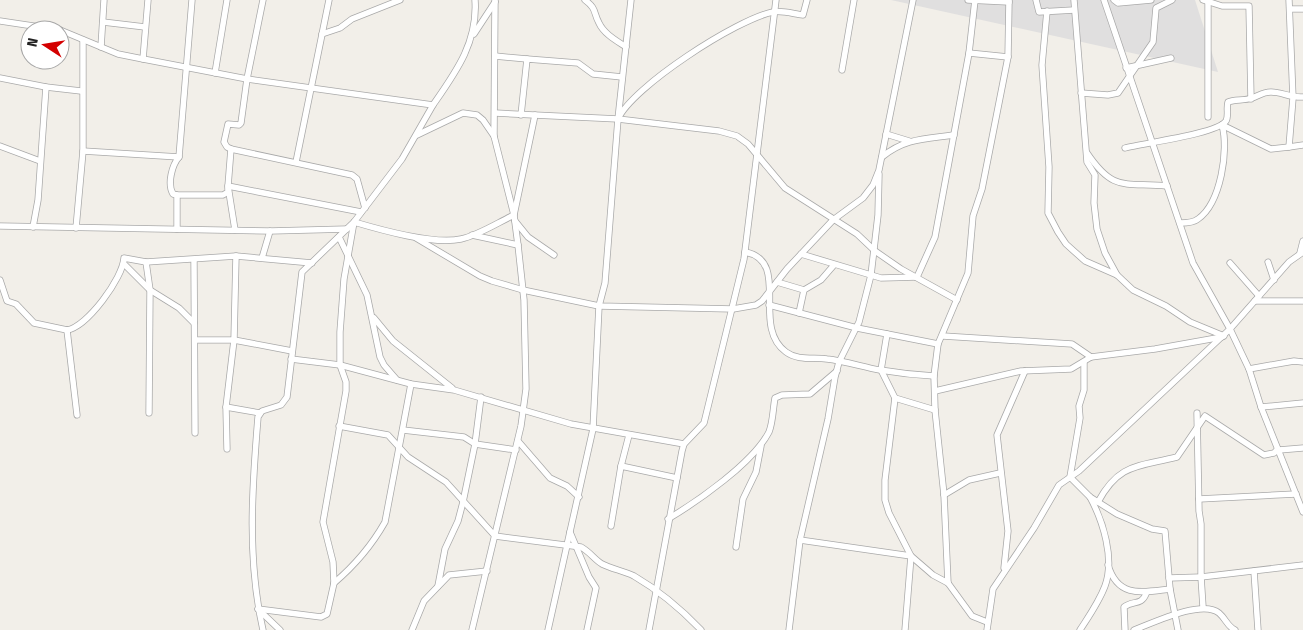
<svg xmlns="http://www.w3.org/2000/svg" width="1303" height="630" font-family="'Fira Sans Condensed',sans-serif">
  <style>
    .residential { fill: #e0dfdf }
    .lines { fill: none; stroke-linecap: round; stroke-linejoin: round }
    .street-casing { stroke: #a9a9a9; stroke-width: 7 }
    .street { stroke: #fff; stroke-width: 5.5 }
  </style>
  <rect width="100%" height="100%" fill="#f2efe9"/>
  <!-- residential -->
  <path class="residential" d="M891,0H1195L1218,72Z"/>
  <g class="lines">
    <!-- street casing -->
    <g class="street-casing">
      <g id="street">
        <path d="M263,0L247,79L241,123L239,125L228,124L224,142L227,147L231,149L352,175L357,179L365,208"/>
        <path d="M585,0C597,9 593,12 599,23C604,34 617,41 626,47"/>
        <path d="M968,0L1009,2"/>
        <path d="M1036,0L1039,12L1074,10"/>
        <path d="M1074,0L1087,162L1095,175L1094,203L1097,229L1105,253L1117,275"/>
        <path d="M1114,0L1118,3L1151,0"/>
        <path d="M1203,0L1222,6H1249L1251,99"/>
        <path d="M1208,0V117"/>
        <path d="M1289,0L1293,98L1289,147L1303,145"/>
        <path d="M1290,9H1303"/>
        <path d="M1047,11L1042,65L1049,167L1048,213L1058,232L1066,244L1085,261L1117,275L1133,290L1166,306L1190,322L1224,336"/>
        <path d="M0,21L60,30"/>
        <path d="M103,22L145,27"/>
        <path d="M60,30L118,54L143,59L247,79L433,105C456,72 478,42 475,0"/>
        <path d="M322,34L340,28L352,19L400,0"/>
        <path d="M474,34L495,2"/>
        <path d="M101,47L104,0"/>
        <path d="M969,53L1008,57"/>
        <path d="M495,56L527,59"/>
        <path d="M143,59L148,0"/>
        <path d="M1126,68L1171,58"/>
        <path d="M842,70L854,0"/>
        <path d="M215,73L227,0"/>
        <path d="M0,78L46,87L81,91"/>
        <path d="M1081,93L1108,95L1118,93L1153,42L1156,8L1172,0"/>
        <path d="M495,113L618,119C632,87 737,19 773,12C781,10 794,14 803,15L807,0"/>
        <path d="M521,115L527,59L578,63L593,74L622,77"/>
        <path d="M618,119L719,131L737,136L748,144L785,188L857,234L875,251L901,269L957,300"/>
        <path d="M1222,125L1271,149L1289,147"/>
        <path d="M886,134L909,141"/>
        <path d="M417,135L463,113L477,115L483,120L494,136L514,215L518,245L524,300L526,389L521,426L472,630"/>
        <path d="M494,136L495,0"/>
        <path d="M0,146L40,161"/>
        <path d="M1125,148C1143,143 1217,134 1226,121C1229,116 1226,108 1228,102C1235,99 1244,101 1252,98C1258,96 1263,92 1271,92C1282,92 1291,98 1303,97"/>
        <path d="M231,149L228,186L235,230"/>
        <path d="M83,151L179,157"/>
        <path d="M1087,153C1114,193 1125,182 1167,186"/>
        <path d="M882,157C905,138 926,139 954,135"/>
        <path d="M296,162L329,0"/>
        <path d="M177,195H223L228,192V186L361,212"/>
        <path d="M515,221L528,237L554,255"/>
        <path d="M1180,223C1186,223 1193,223 1198,219C1221,203 1229,149 1222,125"/>
        <path d="M0,226L270,231L347,229"/>
        <path d="M33,227L38,200L46,87"/>
        <path d="M76,228L83,151V40"/>
        <path d="M177,229V195L173,194C167,184 172,165 179,157L192,0"/>
        <path d="M472,235L518,245"/>
        <path d="M339,237L367,295L380,357L384,365L397,380"/>
        <path d="M416,238L480,276L492,281L523,290L599,306L733,309L756,305L762,301L787,269L833,220L863,198L873,185L879,170L913,0"/>
        <path d="M745,252C792,261 750,326 786,352C798,361 814,357 827,359C845,361 863,367 880,370C898,373 916,375 934,376"/>
        <path d="M1303,252L1289,262L1230,329L1249,369L1261,407L1303,512"/>
        <path d="M1300,253L1303,241"/>
        <path d="M801,254L881,278L917,277L935,237L969,53L975,0"/>
        <path d="M262,258L270,231"/>
        <path d="M194,261L195,433"/>
        <path d="M146,262L150,290L149,413"/>
        <path d="M1268,262L1274,280"/>
        <path d="M1230,263L1259,296"/>
        <path d="M124,264L150,290L179,308L194,323"/>
        <path d="M0,280L7,301L16,304L34,323L67,330C87,327 123,278 124,258L146,262L236,256L312,263"/>
        <path d="M777,282L804,290"/>
        <path d="M1255,301H1303"/>
        <path d="M769,305L857,328L938,344"/>
        <path d="M799,313L804,290L821,280L834,265"/>
        <path d="M374,318L393,341L452,388"/>
        <path d="M67,330L77,415"/>
        <path d="M887,334L881,370L895,398L885,480V500L889,513L911,556L905,630"/>
        <path d="M943,336L1072,344L1091,357"/>
        <path d="M195,340H234L292,351"/>
        <path d="M291,359L340,365L411,384L454,390L571,424L684,444"/>
        <path d="M1084,363V390L1079,406L1080,418L1070,477L1090,497L1117,514L1152,529L1165,531L1170,589L1178,630"/>
        <path d="M1249,369L1294,361L1303,362"/>
        <path d="M935,391L1021,371L1071,369L1091,357L1155,349L1222,337"/>
        <path d="M895,398L935,410"/>
        <path d="M226,407L260,413"/>
        <path d="M1261,407L1303,403"/>
        <path d="M1197,413L1199,511L1201,524V577L1303,565"/>
        <path d="M339,426L388,435L408,457L446,482L495,536L581,547C590,552 594,559 602,564C612,569 624,571 634,576C658,590 682,610 701,630"/>
        <path d="M403,430L464,437L475,444L516,450"/>
        <path d="M518,441L550,478L567,486L579,497"/>
        <path d="M227,449L226,407L234,340L236,256"/>
        <path d="M1279,450L1303,448"/>
        <path d="M621,466L629,435"/>
        <path d="M944,495L969,480L1000,473"/>
        <path d="M1199,499L1296,494"/>
        <path d="M1098,502C1119,463 1138,467 1177,457L1205,416L1264,455L1274,453L1278,449"/>
        <path d="M668,519C698,501 753,463 769,432C773,422 773,408 775,398L782,395L810,394L837,371"/>
        <path d="M611,526L621,466L677,478"/>
        <path d="M570,532L589,577L596,588L587,630"/>
        <path d="M800,540L911,556L933,575L948,583"/>
        <path d="M736,547L743,499L756,472L761,446"/>
        <path d="M1108,565C1118,599 1143,592 1170,589"/>
        <path d="M1004,568L1008,531L997,435L1025,371"/>
        <path d="M1254,571L1258,630"/>
        <path d="M1169,578L1201,577L1203,607"/>
        <path d="M334,583C354,566 372,545 385,522L411,384"/>
        <path d="M438,586L445,549L458,521L463,502L475,444L481,397"/>
        <path d="M258,609L321,617L327,614L334,583L333,562L323,522L346,391V382L340,365V332L344,279L354,222C381,230 433,245 461,239C479,235 497,223 514,215L535,115"/>
        <path d="M258,609L280,630"/>
        <path d="M987,622L972,616L948,583L944,495L935,410L934,376L938,344L968,273L973,216L982,189L1008,57L1009,0"/>
        <path d="M263,630C247,559 252,489 258,417L262,411L281,405L287,397L302,272L354,222L402,159L433,105"/>
        <path d="M412,630L424,601L449,575L487,571"/>
        <path d="M548,630L593,429L599,306L605,283L618,119L631,0"/>
        <path d="M649,630L682,451L684,444L704,423L744,259L776,0"/>
        <path d="M789,630L800,540L828,419L835,377L839,362L859,322L871,275L878,215L879,174"/>
        <path d="M987,630L993,589L1034,528L1059,485L1079,471L1230,329L1193,263L1104,0"/>
        <path d="M1080,630C1089,616 1099,602 1105,586C1115,559 1103,521 1090,497"/>
        <path d="M1125,630L1124,607C1133,600 1141,606 1146,594"/>
        <path d="M1134,630C1153,623 1202,599 1219,613C1226,619 1227,626 1235,630"/>
      </g>
    </g>
    <!-- street -->
    <use href="#street" class="street"/>
  </g>
  <!-- north arrow -->
  <g transform="translate(45 45) rotate(282)"><circle r="24" fill="#ffffff" stroke="#a7a7a7"/>
  <path d="M0-4L9 19L0 12L-9 19Z" fill="#d40000"/>
  <text y="-8" font-size="14" font-weight="bold" text-anchor="middle" fill="#222222">N</text>
  </g>
</svg>
